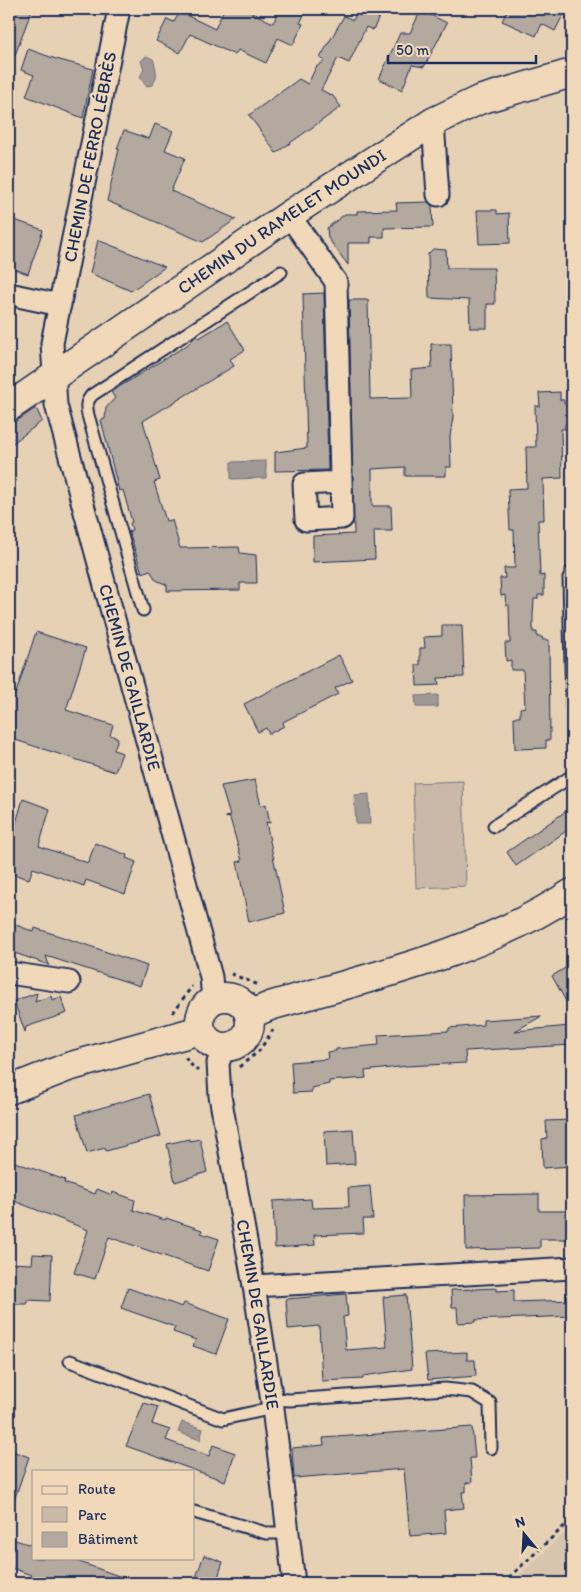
<svg xmlns="http://www.w3.org/2000/svg" width="581" height="1592" font-family="Itim,sans-serif">
  <style>
    .built { fill: #d8c5ae }
    .green { fill: #cab9a8; stroke: #727483 }
    .water { fill: #a19996; stroke: #6b6f80 }
    .building { fill: #b4a99f; stroke: #1b2f5e }
    .lines { fill: none; stroke-linecap: round; stroke-linejoin: round }
    .lane-casing { stroke: #1b2f5e; stroke-width: 15 }
    .street-casing { stroke: #1b2f5e; stroke-width: 25 }
    .secondary-casing { stroke: #1b2f5e; stroke-width: 31 }
    .path { stroke: #1b2f5e; stroke-width: 3; stroke-dasharray: 4 4; stroke-linecap: butt }
    .lane { stroke: #f0d8b8; stroke-width: 11 }
    .street { stroke: #f0d8b8; stroke-width: 21 }
    .secondary { stroke: #f0d8b8; stroke-width: 28 }
    .labels { text-anchor: middle; dominant-baseline: central; stroke-width: 5; stroke-linejoin: round; paint-order: stroke }
    .street-label { font-size: 18px; fill: #1b2f5e; stroke: #f0d8b8 }
  </style>
  <rect width="100%" height="100%" fill="#e7d1b4"/>
  <filter id="ink" filterUnits="userSpaceOnUse"><feTurbulence type="fractalNoise" baseFrequency=".02" numOctaves="2"/><feDisplacementMap in="SourceGraphic" scale="10" xChannelSelector="R" yChannelSelector="G"/><feConvolveMatrix kernelMatrix="1 2 1 2 8 2 1 2 1" color-interpolation-filters="sRGB"/></filter>
  <g filter="url(#ink)">
    <!-- built -->
    <path class="built" d="M572,1526V1583H511Z"/>
    <!-- green -->
    <path class="green" d="M463,781L466,886L416,888L413,783Z"/>
    <!-- water -->
    <g class="water">
      <path d="M146,56L153,59C156,68 159,78 152,85L146,86L140,77L144,69L141,61Z"/>
      <path d="M266,461V478L231,479V462Z"/>
      <path d="M438,695V707H416L415,696Z"/>
      <path d="M369,794L370,824H356L354,795Z"/>
      <path d="M182,1422L203,1429L200,1440L178,1432Z"/>
    </g>
    <!-- building -->
    <g class="building">
      <path d="M9,9H32L11,66H9Z"/>
      <path d="M224,9H245L273,23L280,9H307L300,23L303,24L293,45L278,38L266,63L238,50L235,55L190,34L180,53L156,41L167,19L174,22L180,12L215,29Z"/>
      <path d="M359,9H372L381,13L373,30L366,27L349,63L338,58L321,90L333,96L341,107L276,153L249,115L299,79L308,84L316,67L325,61L320,58L344,16L353,20Z"/>
      <path d="M508,9H566L555,31L542,24L536,36L502,21Z"/>
      <path d="M421,10L447,23L424,67L412,65L402,90L379,79L400,33H410Z"/>
      <path d="M28,49L56,59L93,69L83,118L26,96L34,75L21,70Z"/>
      <path d="M155,124L173,131L165,150L185,158L171,191L236,219L203,242L107,201L119,149H117L124,130L149,139Z"/>
      <path d="M428,202L432,206L433,227L384,228V237H371V243H348V265L328,238L327,228L345,214H357V211L397,210L396,203Z"/>
      <path d="M477,210H497V214L509,213L510,243L479,244Z"/>
      <path d="M9,218L43,230L28,274L9,267Z"/>
      <path d="M98,240L165,267L131,291L90,273Z"/>
      <path d="M433,249L446,250L447,268H494L495,304H487V328H470L469,300L429,298L428,254Z"/>
      <path d="M324,293L328,470L275,471V452L307,448L303,294Z"/>
      <path d="M349,300H368L370,399L412,398L411,370L432,368L431,344H451L453,417L450,437L451,467H446V476H405V467L372,469V506H391L392,531H374L375,559L313,562V536L354,534Z"/>
      <path d="M227,321L245,350L230,359L234,366L143,421L160,480L154,482L166,521L172,520L180,548L239,547L240,553L256,555L257,583H240V590L167,591V585L156,580L150,570L142,573L129,531L132,530L130,523L132,522L123,490L119,491L101,420L105,419L106,408L115,398L111,392L187,345L196,336L199,338Z"/>
      <path d="M560,392V400H564V404H572V424H565V429H561L562,478L543,479L544,520H538L540,576L544,575V595H538V599H534L533,615V632H537V637H542L543,640H549L550,740H546V748L515,749L514,717H520V708L525,707L523,670H511V660L506,661L505,643H510L509,605H506L505,595L501,596L500,578H505L504,568H515L514,530H510L508,489L527,488L526,447H536L535,406H540L539,393Z"/>
      <path d="M36,408L42,421L9,446V426Z"/>
      <path d="M442,625H462L464,677L438,678L439,685L417,686L416,665H420V648H425L424,637L442,636Z"/>
      <path d="M36,632L86,648L66,710L113,725L110,735L118,738L114,750L122,753L115,772L9,738V691L16,693Z"/>
      <path d="M339,655L352,680L335,688L338,694L283,722L284,726L269,734L266,728L258,732L244,704Z"/>
      <path d="M255,780L261,806L266,804L270,823L266,822L285,913L249,922L237,862L242,861L230,818L225,817L230,816L221,786Z"/>
      <path d="M23,799L50,809L39,846L88,863L95,843L127,855L126,858L136,862L125,894L86,880L84,886L33,868L29,879L9,873V847Z"/>
      <path d="M572,807V827L516,866L507,852Z"/>
      <path d="M9,922L34,932L35,928L81,943L147,966L140,986L46,956L49,965L9,951Z"/>
      <path d="M572,964V1012L552,976Z"/>
      <path d="M37,993L35,1002L51,996L52,1000L61,997L67,1013L26,1027L25,1032L14,1001Z"/>
      <path d="M542,1016L515,1031L570,1026L572,1029V1045L465,1051L466,1063L407,1066L365,1071L366,1078L329,1081V1084L312,1088V1092L293,1093L291,1062L328,1059L327,1052L336,1051V1049L379,1045L378,1035L449,1031V1028L483,1025V1020Z"/>
      <path d="M149,1094L161,1136L106,1151L105,1148L87,1153L76,1115Z"/>
      <path d="M572,1120V1166L543,1168L542,1139L547,1138L546,1121Z"/>
      <path d="M353,1129L355,1164L326,1166L324,1131Z"/>
      <path d="M189,1139V1141L200,1139L207,1172L175,1182L167,1144Z"/>
      <path d="M9,1160L65,1180L64,1183L95,1194L97,1189L112,1195L113,1192L135,1200L133,1210L165,1220L166,1218L202,1230L201,1233L219,1239L208,1271L109,1237L95,1279L74,1273L88,1230L9,1199Z"/>
      <path d="M370,1186L373,1219H363L364,1233L314,1235L315,1245L275,1248L273,1201L311,1199L312,1208L349,1207L348,1188Z"/>
      <path d="M539,1194V1211H572V1239H540V1248L466,1250L465,1195Z"/>
      <path d="M33,1254L52,1255L50,1301L27,1300V1304H9V1263L32,1264Z"/>
      <path d="M128,1288L182,1307L184,1303L229,1319L216,1354L193,1346L196,1340L173,1332L175,1327L121,1308Z"/>
      <path d="M497,1288V1291L514,1290V1302L572,1300V1316L475,1320V1322L458,1323L457,1307H452L451,1290Z"/>
      <path d="M346,1294L348,1316L343,1317L346,1350L387,1347L383,1297L406,1295L412,1369L363,1376V1379L322,1381L319,1326L288,1329L286,1299Z"/>
      <path d="M467,1352V1360H475L476,1376L428,1380L425,1354Z"/>
      <path d="M144,1403L158,1407L152,1424L170,1430L166,1440L209,1456L213,1445L235,1453L225,1481L126,1446Z"/>
      <path d="M472,1427L475,1458H470L472,1482L466,1483V1492H462L464,1508L444,1510L446,1533L410,1536L404,1469L294,1478L292,1448L324,1445L323,1438Z"/>
      <path d="M9,1450L29,1457L11,1509H9Z"/>
      <path d="M9,1538L34,1546V1558H68L133,1581L132,1583H52L42,1579L9,1567Z"/>
      <path d="M204,1555L223,1562L216,1583H194Z"/>
    </g>
    <g class="lines">
      <!-- lane casing -->
      <g class="lane-casing">
        <g id="lane">
          <path d="M572,571L569,578L572,708"/>
          <path d="M143,610L88,415C86,406 86,402 92,395L281,272"/>
          <path d="M494,826L572,776"/>
          <path d="M70,1361L223,1419L273,1408"/>
          <path d="M271,1399L290,1400L445,1389L472,1392L490,1403L491,1448"/>
          <path d="M194,1512L266,1533H288"/>
        </g>
      </g>
      <!-- street casing -->
      <g class="street-casing">
        <g id="street">
          <path id="s1" d="M119,9L52,343L56,405L211,977L213,1000"/>
          <path d="M433,122L438,195"/>
          <path d="M289,215L336,282L342,518L306,520L304,484L340,482"/>
          <path d="M9,294L60,305"/>
          <path d="M9,973L69,982"/>
          <path id="s2" d="M224,1048L218,1063L220,1096L254,1286L273,1408L294,1583"/>
          <path d="M254,1286L572,1268"/>
        </g>
      </g>
      <!-- secondary casing -->
      <g class="secondary-casing">
        <g id="secondary">
          <path id="s3" d="M9,407L289,215L433,122L479,100L572,73"/>
          <circle cx="225" cy="1022" r="25"/>
          <path d="M249,1015L270,1006C374,976 481,953 572,893"/>
          <path d="M9,1090L68,1067L200,1030"/>
        </g>
      </g>
      <!-- path -->
      <g class="path">
        <path d="M231,974L259,985"/>
        <path d="M173,1013L192,986"/>
        <path d="M186,1057L187,1061L198,1071"/>
        <path d="M239,1067L259,1051L273,1030"/>
        <path d="M503,1583L572,1519"/>
      </g>
      <!-- lane -->
      <use href="#lane" class="lane"/>
      <!-- street -->
      <use href="#street" class="street"/>
      <!-- secondary -->
      <use href="#secondary" class="secondary"/>
    </g>
  </g>
  <g class="labels">
    <!-- street labels -->
    <g class="street-label">
      <text transform="translate(90 157) rotate(-79)">CHEMIN DE FERRO LÉBRÈS</text>
      <text stroke="none"><textPath href="#s3" startOffset="330">CHEMIN DU RAMELET MOUNDI</textPath></text>
      <text stroke="none"><textPath href="#s1" startOffset="685">CHEMIN DE GAILLARDIE</textPath></text>
      <text stroke="none"><textPath href="#s2" startOffset="271">CHEMIN DE GAILLARDIE</textPath></text>
    </g>
  </g>
  <!-- margin -->
  <rect width="581" height="1592" fill="none" stroke="#f0d8b8" stroke-width="30"/>
  <rect x="15" y="15" width="551" height="1562" fill="none" stroke="#1b2f5e" stroke-width="2" filter="url(#ink)"/>
  <!-- legend -->
  <rect x="32" y="1470" width="162" height="90" fill="#f0d8b8" stroke="#9b9494"/>
  <rect x="42" y="1486" width="25" height="8" fill="#f0d8b8" stroke="#9b9494"/>
  <text x="78" y="1494" font-size="15" fill="#1b2f5e">Route</text>
  <rect x="42" y="1507" width="25" height="15" fill="#cab9a8" stroke="#9b9494"/>
  <text x="78" y="1520" font-size="15" fill="#1b2f5e">Parc</text>
  <rect x="42" y="1532" width="25" height="15" fill="#b4a99f" stroke="#9b9494"/>
  <text x="78" y="1544" font-size="15" fill="#1b2f5e">Bâtiment</text>
  <!-- north arrow -->
  <g transform="translate(524 1534) rotate(342)" stroke="#f0d8b8" stroke-width="4" paint-order="stroke">
  <path d="M0-4L9 19L0 12L-9 19Z" fill="#1b2f5e"/>
  <text y="-8" font-size="14" font-weight="bold" text-anchor="middle" fill="#1b2f5e">N</text>
  </g>
  <!-- scale -->
  <path d="M388 55v8h148v-8" fill="none" stroke="#1b2f5e" stroke-width="2.5"/>
  <text x="396" y="55" font-size="15" fill="#1b2f5e" stroke="#f0d8b8" stroke-width="4" paint-order="stroke">50 m</text>
</svg>
